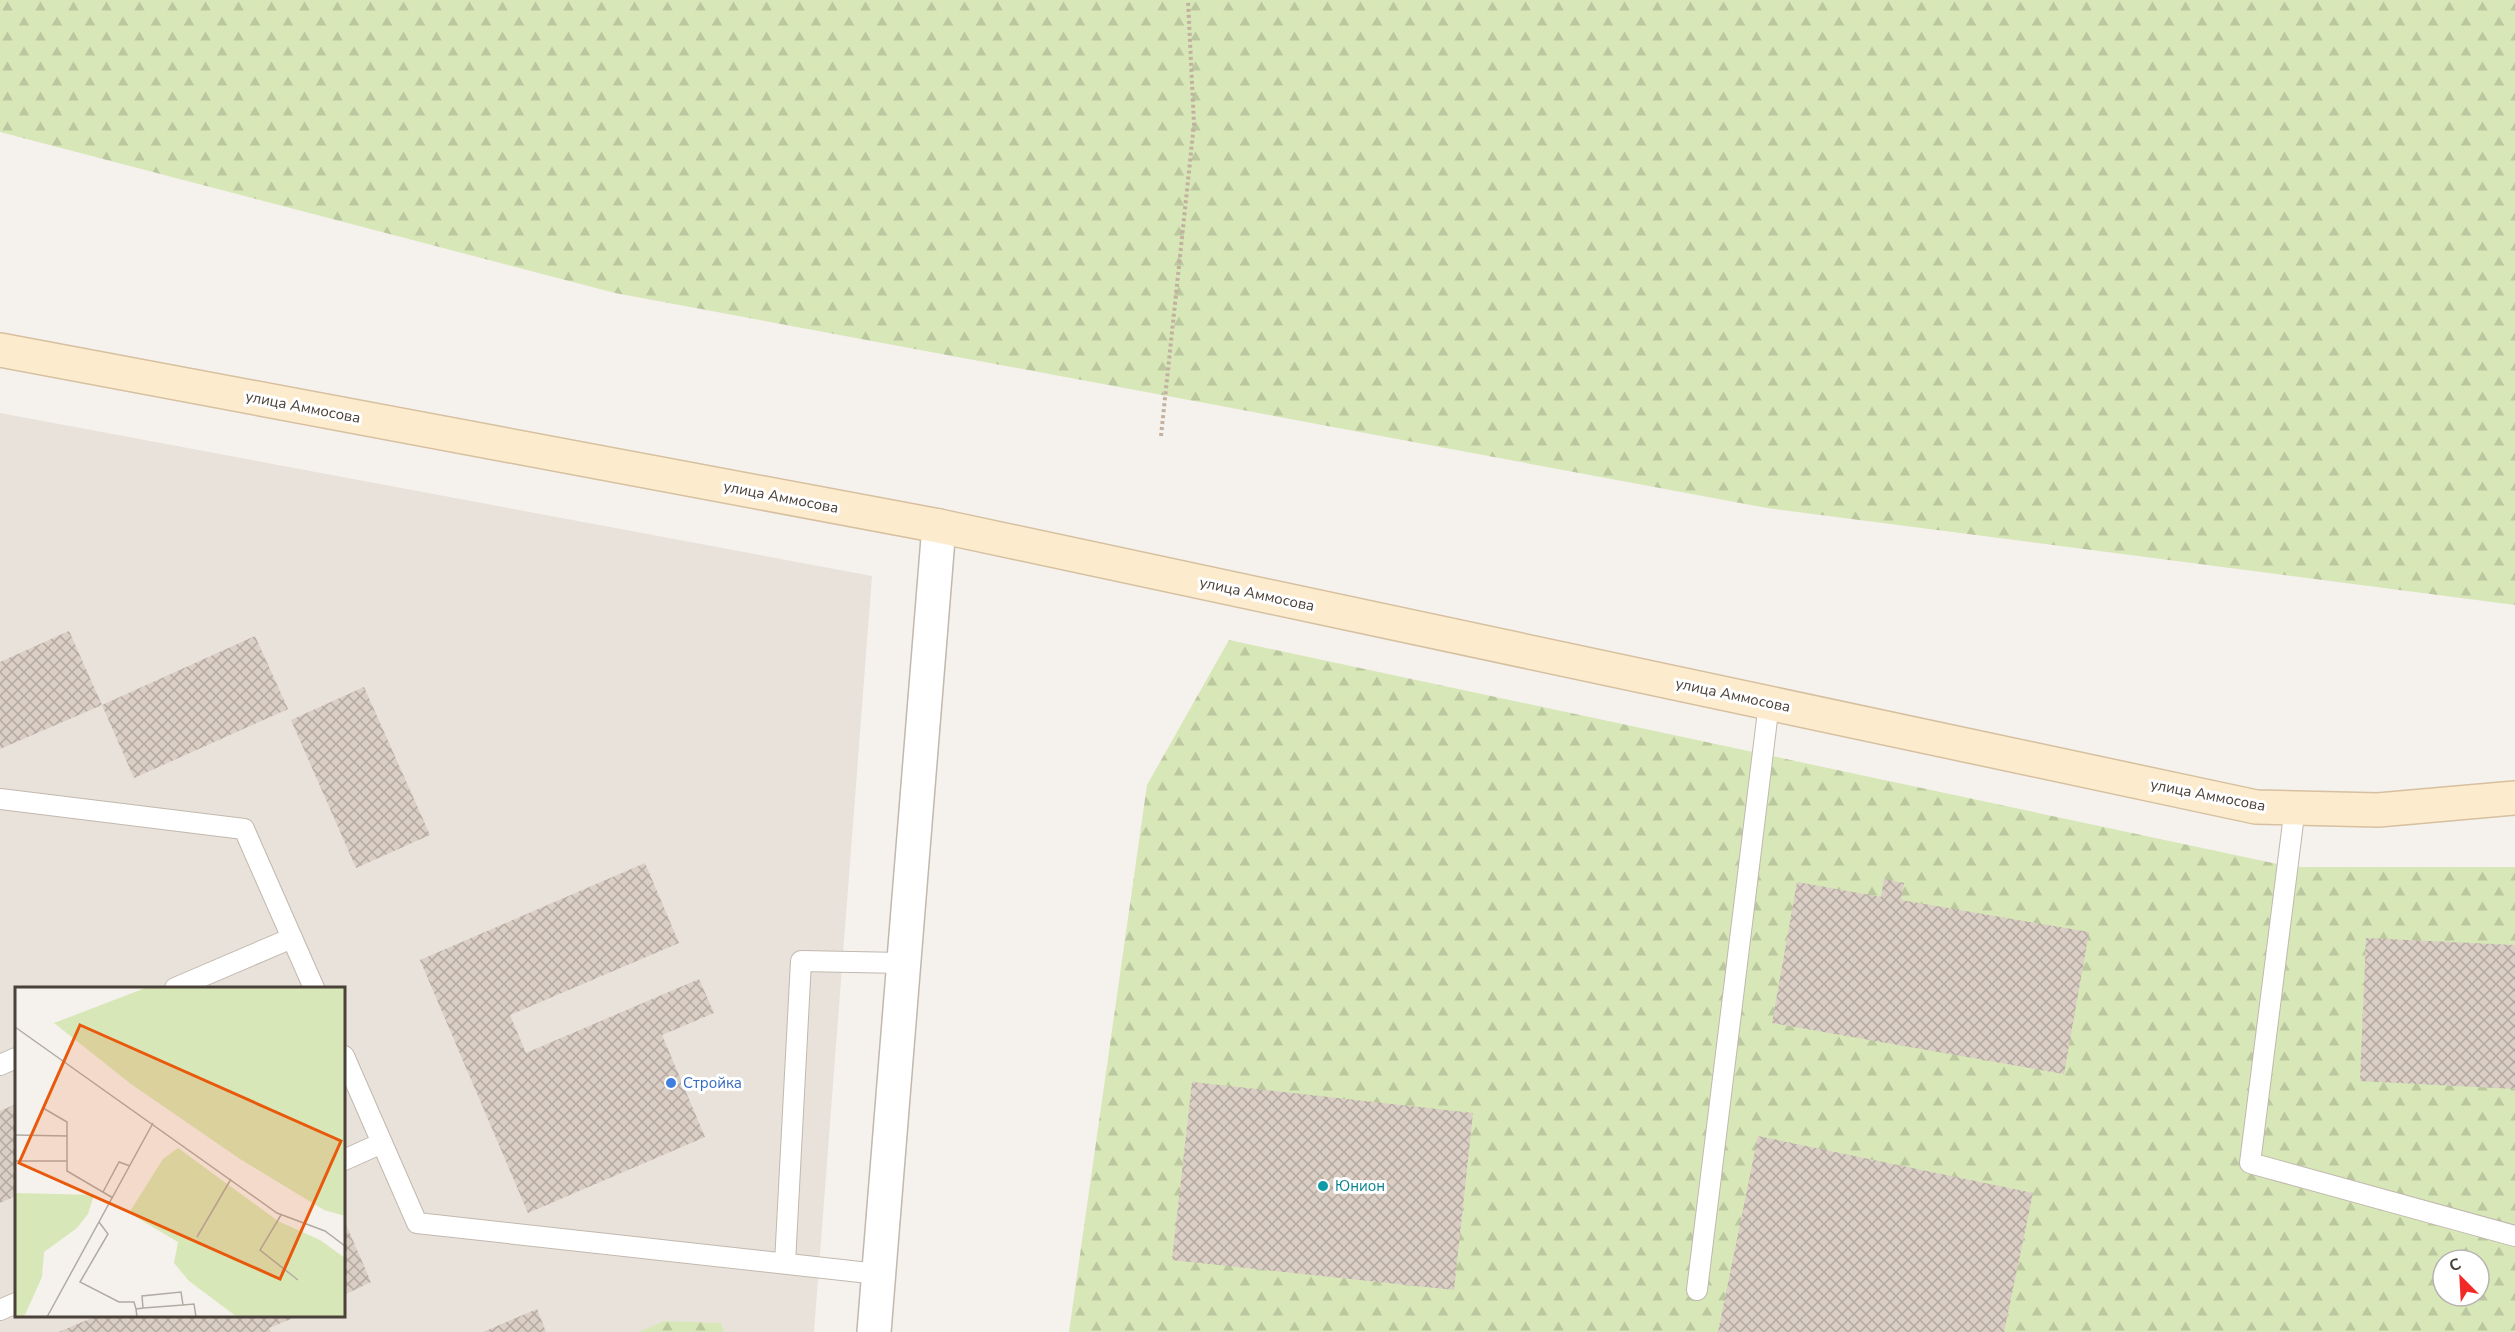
<svg xmlns="http://www.w3.org/2000/svg" width="2515" height="1332" font-family="'Nunito Sans',sans-serif">
  <style>
    .residential { fill: #e9e2da; fill-rule: evenodd }
    .forest { fill: url(#forest-firs); fill-rule: evenodd }
    .building { fill: url(#building-cross-hatch) }
    .lines { fill: none; stroke-linecap: round; stroke-linejoin: round }
    .lane-casing { stroke: #c1b8ae; stroke-width: 22 }
    .street-casing { stroke: #c1b8ae; stroke-width: 36 }
    .secondary-casing { stroke: #d6c09f; stroke-width: 36 }
    .path { stroke: #c2b1a0; stroke-width: 4; stroke-dasharray: 3 3; stroke-linecap: butt }
    .lane { stroke: #fff; stroke-width: 20 }
    .street { stroke: #fff; stroke-width: 33 }
    .secondary { stroke: #fdebce; stroke-width: 33 }
    .shop-dot { fill: #3f7fe0; stroke: #fff; stroke-width: 2 }
    .culture-dot { fill: #0f9aa8; stroke: #fff; stroke-width: 2 }
    .labels { text-anchor: middle; dominant-baseline: central; stroke-width: 6; stroke-linejoin: round; paint-order: stroke }
    .street-label { font-size: 15px; fill: #4a4139; stroke: #fff }
    .shop-label { font-size: 15px; fill: #366cbe; stroke: #fff; text-anchor: start }
    .culture-label { font-size: 15px; fill: #0d838f; stroke: #fff; text-anchor: start }
    .inset-road { fill: none; stroke: #b1aba4; stroke-width: 1.5 }
    .view { fill: #e8590c; fill-opacity: 0.15; stroke: #e8590c; stroke-width: 3 }
    .inset-edge { fill: none; stroke: #4a4139; stroke-width: 3 }
  </style>
  <defs>
    <pattern id="forest-firs" width="22" height="20" patternUnits="userSpaceOnUse" patternTransform="scale(1.5)"><rect width="22" height="20" fill="#d8e7b7"/><path d="M5 1l3.5 6h-7zM16 11l3.5 6h-7z" fill="#bbc79e"/></pattern>
    <pattern id="building-cross-hatch" width="8" height="8" patternUnits="userSpaceOnUse" patternTransform="scale(1.5)"><rect width="8" height="8" fill="#dacec5"/><path d="M0 0l8 8M0 8l8-8" fill="none" stroke="#b3a9a1"/></pattern>
  </defs>
  <rect width="100%" height="100%" fill="#f5f1ec"/>
  <!-- residential -->
  <path class="residential" d="M0,413L872,576L814,1332H0ZM16,988H344V1316H16Z"/>
  <!-- forest -->
  <g class="forest">
    <path d="M0,0H2515V605L1767,508L615,293L0,132Z"/>
    <path d="M1229,640L2291,867H2515V1332H1069L1147,785ZM2443,1260H2479V1296H2443Z"/>
    <path d="M664,1321L721,1323L724,1332H639Z"/>
  </g>
  <!-- building -->
  <g class="building">
    <path d="M69,631L102,705L0,749V662Z"/>
    <path d="M255,636L288,709L134,778L102,705Z"/>
    <path d="M364,687L430,835L356,868L291,720Z"/>
    <path d="M645,863L679,943L510,1015L526,1053L699,979L714,1013L662,1035L705,1137L528,1213L420,960Z"/>
    <path d="M1884,879L1904,883L1901,900L2089,932L2064,1074L1772,1023L1797,882L1881,897Z"/>
    <path d="M2366,938L2515,945V1089L2360,1081Z"/>
    <path d="M1192,1082L1473,1113L1454,1290L1172,1260Z"/>
    <path d="M16,1104V1196L0,1203V1111Z"/>
    <path d="M1758,1136L2033,1193L2004,1332H1718Z"/>
    <path d="M344,1220L371,1282L344,1295Z"/>
    <path d="M537,1309L546,1332H483Z"/>
    <path d="M96,1316H298L269,1328L271,1332H59Z"/>
  </g>
  <g class="lines">
    <!-- lane casing -->
    <g class="lane-casing">
      <g id="lane">
        <path d="M0,799L244,829L314,988"/>
        <path d="M2295,807L2250,1163L2515,1236"/>
        <path d="M175,988L292,938"/>
        <path d="M344,1056L417,1223L878,1274"/>
        <path d="M0,1065L16,1058"/>
        <path d="M344,1160L382,1143"/>
        <path d="M785,1263L801,961L903,963"/>
        <path d="M1697,1290L1769,703"/>
        <path d="M0,1310L16,1303"/>
      </g>
    </g>
    <!-- street casing -->
    <g class="street-casing">
      <path id="street" d="M874,1332L939,526"/>
    </g>
    <!-- secondary casing -->
    <g class="secondary-casing">
      <path id="secondary" d="M0,350L939,526L2256,807L2378,810L2515,798"/>
    </g>
    <!-- path -->
    <path class="path" d="M1161,436L1194,124L1188,0"/>
    <!-- lane -->
    <use href="#lane" class="lane"/>
    <!-- street -->
    <use href="#street" class="street"/>
    <!-- secondary -->
    <use href="#secondary" class="secondary"/>
  </g>
  <!-- markers -->
  <circle class="shop-dot" cx="671" cy="1083" r="6"/>
  <circle class="culture-dot" cx="1323" cy="1186" r="6"/>
  <g class="labels">
    <!-- street labels -->
    <g class="street-label">
      <text transform="translate(303 407) rotate(11)">улица Аммосова</text>
      <text transform="translate(781 497) rotate(11)">улица Аммосова</text>
      <text transform="translate(1257 594) rotate(12)">улица Аммосова</text>
      <text transform="translate(1733 695) rotate(12)">улица Аммосова</text>
      <text transform="translate(2208 795) rotate(11)">улица Аммосова</text>
    </g>
    <!-- shop labels -->
    <g class="shop-label">
      <text x="683" y="1083">Стройка</text>
    </g>
    <!-- culture labels -->
    <g class="culture-label">
      <text x="1335" y="1186">Юнион</text>
    </g>
  </g>
  <!-- overview -->
  <g transform="translate(15 987)">
    <rect width="330" height="330" fill="#f5f1ec"/>
    <path d="M133,0H330V229L309,223L225,172L116,97L39,36ZM163,161L263,234L305,253L330,271V330H222L174,294L159,276L163,255L114,226L148,172ZM0,206L79,208L73,227L62,241L29,265L27,290L9,330L0,329Z" fill="#d8e7b7"/>
    <path class="inset-road" d="M0,40L262,226L310,244L330,259M28,121L52,135V184L98,211M0,148L52,149M0,174H52M88,205L104,175L115,179M266,228L245,263L283,293M84,235L93,247L65,295L104,315H119L121,322M182,250L216,192M128,321L168,318M32,330L138,136M122,330L121,322L128,321L127,309L166,305L168,318L179,317L181,330"/>
    <path class="view" d="M65,38L326,154L265,292L4,176Z"/>
    <rect width="330" height="330" class="inset-edge"/>
  </g>
  <!-- north arrow -->
  <g transform="translate(2461 1278) rotate(336)"><circle r="28" fill="#ffffff" stroke="#b7b3b0" stroke-width="1.5"/>
  <path d="M0-4.5L10 22L0 15L-10 22Z" fill="#f22926"/>
  <text y="-9" font-size="16" font-weight="bold" text-anchor="middle" fill="#4a4139">С</text>
  </g>
</svg>
